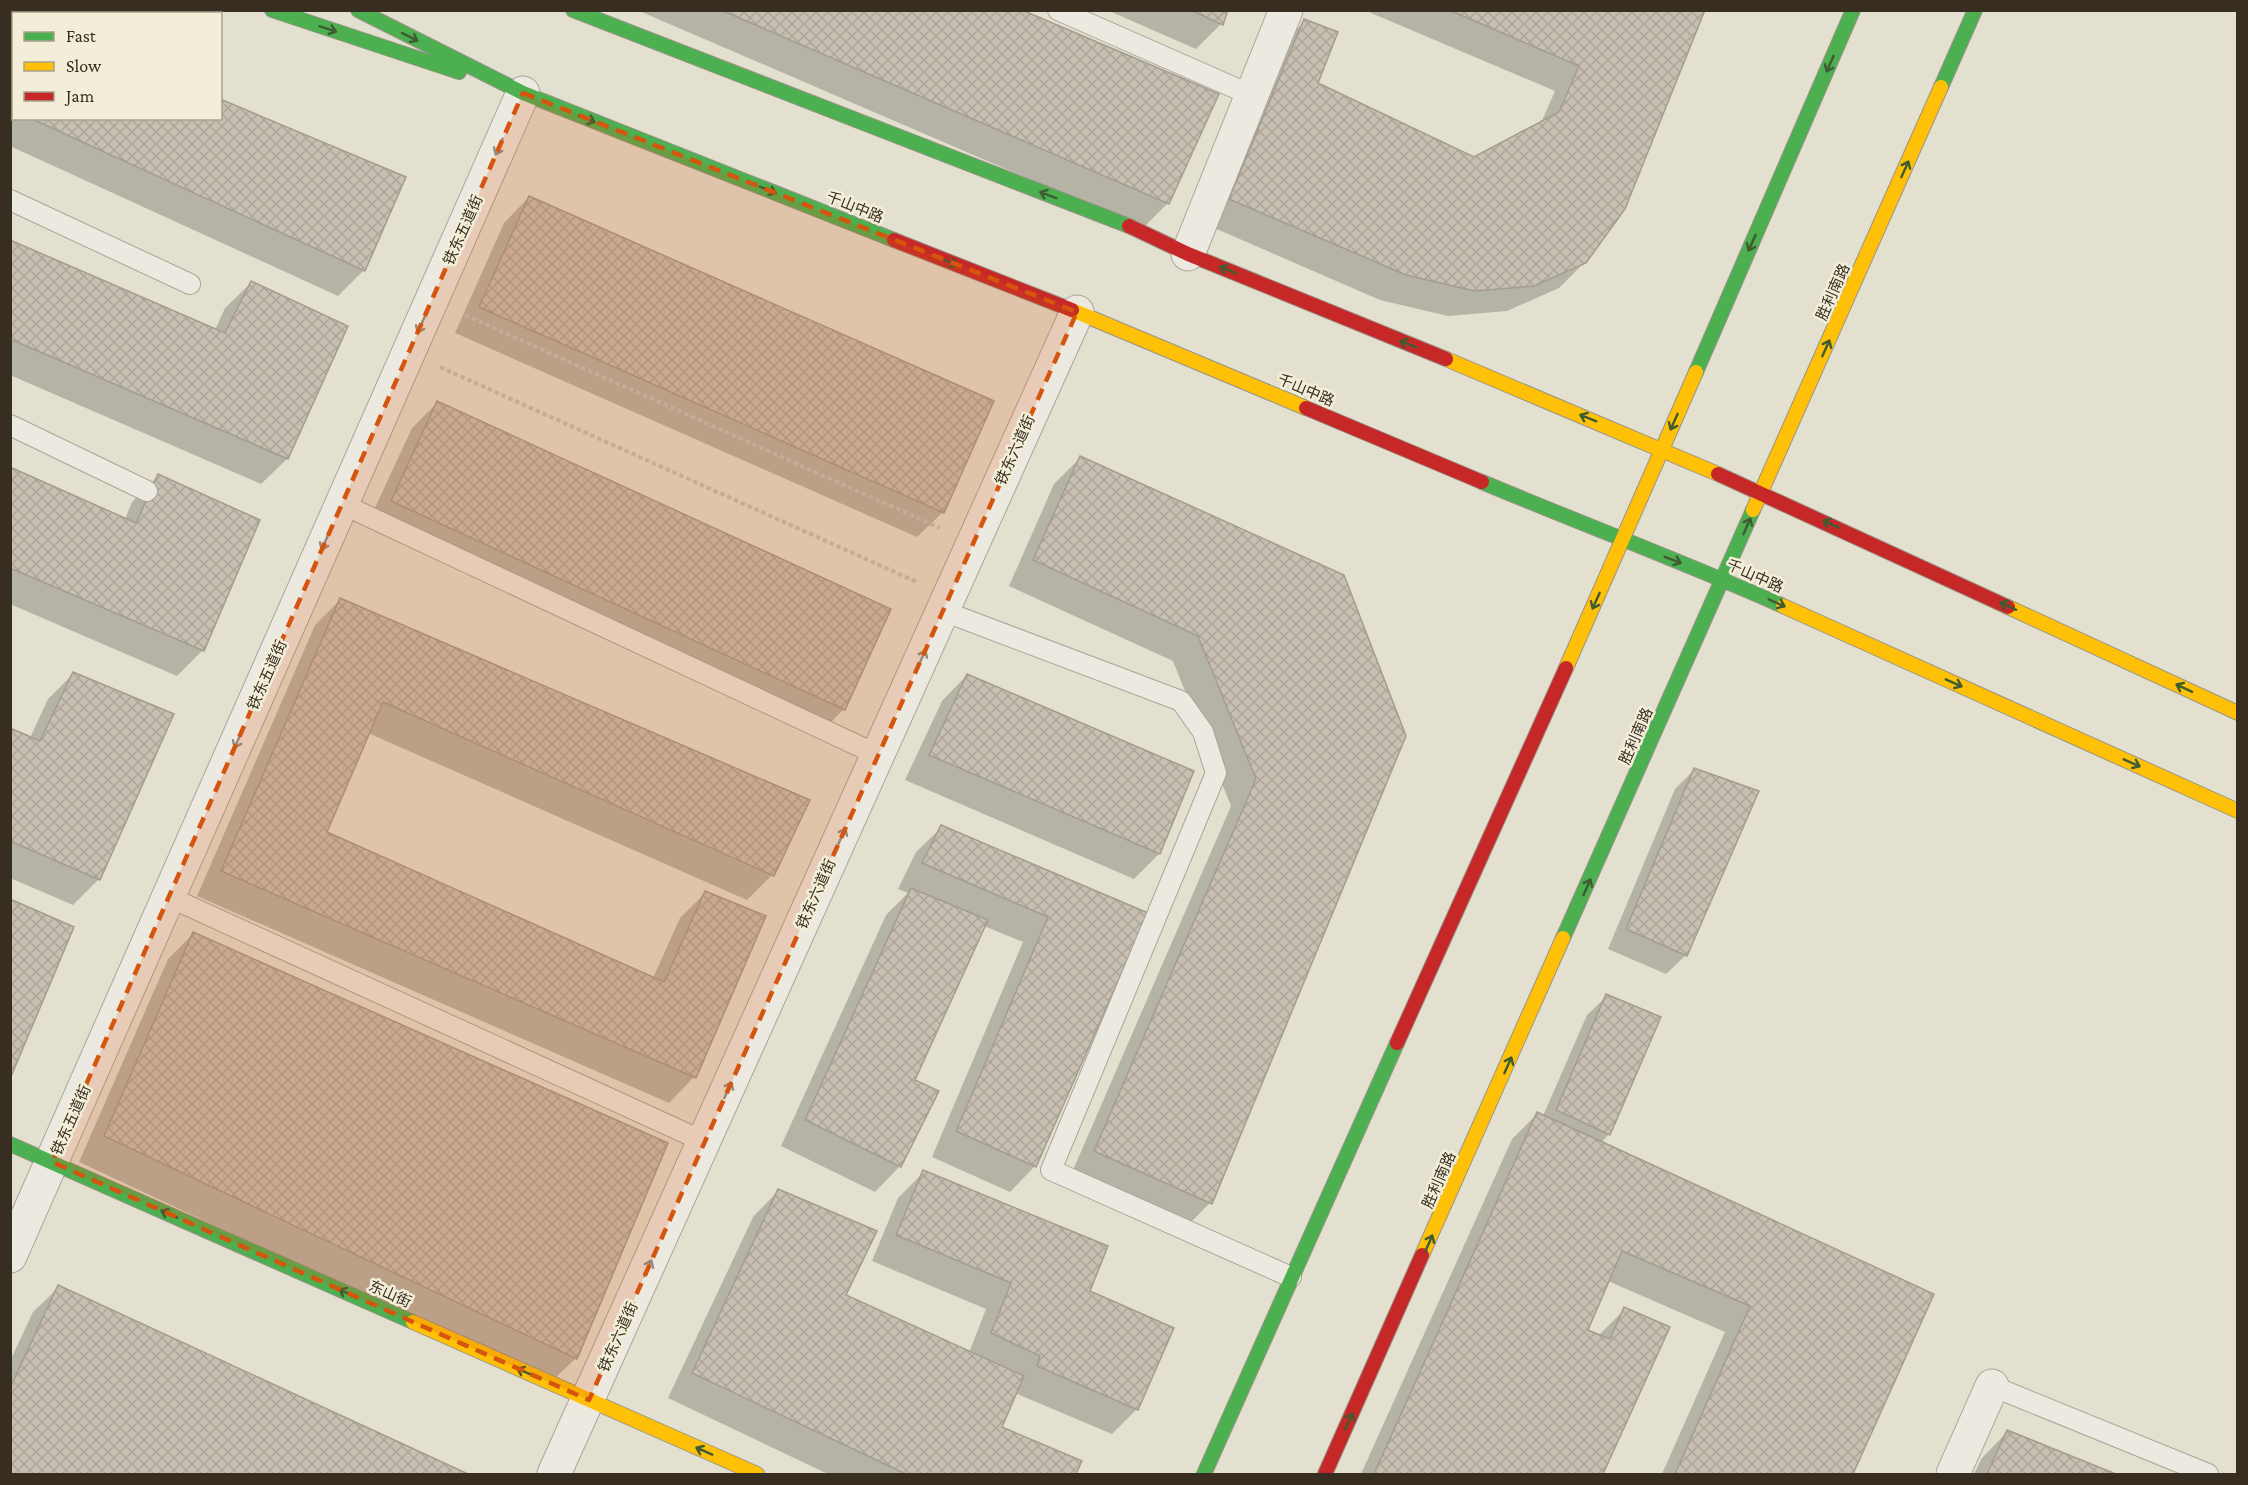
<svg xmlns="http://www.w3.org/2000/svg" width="2248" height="1485" font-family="'Crimson Pro','Noto Sans SC',serif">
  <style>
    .shadow { fill: #0003 }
    .building { fill: url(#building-cross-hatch); stroke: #a39c8f; stroke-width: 1.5 }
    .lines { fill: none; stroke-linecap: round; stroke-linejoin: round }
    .lane-casing { stroke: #a9a598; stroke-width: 22 }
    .street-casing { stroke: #a9a598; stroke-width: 35 }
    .fast-casing { stroke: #999488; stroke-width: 16 }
    .slow-casing { stroke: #999488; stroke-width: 16 }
    .jam-casing { stroke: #999488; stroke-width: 16 }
    .path { stroke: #c4c1b7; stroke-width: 4; stroke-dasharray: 4.5 3; stroke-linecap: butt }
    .lane { stroke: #ece9e1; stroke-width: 20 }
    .street { stroke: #ece9e1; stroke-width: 33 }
    .fast { stroke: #4caf50; stroke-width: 14 }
    .slow { stroke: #ffc107; stroke-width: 14 }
    .jam { stroke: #c62828; stroke-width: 14 }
    .oneway { stroke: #3e5b31 }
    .oneway2 { stroke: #928c81 }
    .marked { fill: #d6550e; fill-opacity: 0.2; stroke: #d6550e; stroke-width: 4.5; stroke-dasharray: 12 8; stroke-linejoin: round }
    .labels { text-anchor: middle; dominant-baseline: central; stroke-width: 5; stroke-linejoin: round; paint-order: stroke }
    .street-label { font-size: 15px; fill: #372e21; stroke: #f3eed7 }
  </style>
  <defs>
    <pattern id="building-cross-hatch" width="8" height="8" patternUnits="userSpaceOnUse" patternTransform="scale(1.5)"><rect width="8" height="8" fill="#c7bfb1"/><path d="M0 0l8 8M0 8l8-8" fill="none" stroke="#aca498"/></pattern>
  </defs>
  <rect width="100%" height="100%" fill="#e3e0d0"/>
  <!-- shadow -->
  <g class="shadow">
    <path d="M637,10H1018L1168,203L1143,228Z"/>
    <path d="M1107,10H1227L1221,24L1196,49Z"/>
    <path d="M1364,10H1703L1585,262L1559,288L1507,311L1448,316L1380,300L1205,224L1279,46L1305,21L1316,84L1474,159L1541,123L1555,91Z"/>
    <path d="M14,67V118H220L364,270L338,296L10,146V74Z"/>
    <path d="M529,197L943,512L917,537L455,333L504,223Z"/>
    <path d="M10,242L215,330L225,308L251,283L287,459L261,484L10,375Z"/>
    <path d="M437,403L844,709L818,735L366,527L412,428Z"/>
    <path d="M1080,458L1405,736L1210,1203L1185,1228L1070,1177L1231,806L1173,661L1009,586L1054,484Z"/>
    <path d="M10,469L125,519L132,502L158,476L203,650L177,676L10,604Z"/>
    <path d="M341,599L772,875L747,900L368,733L325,833L653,978L680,918L705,893L694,1077L669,1103L197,896L315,625Z"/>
    <path d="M74,673L99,879L73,905L10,878V729L30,738L48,699Z"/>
    <path d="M967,675L1192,772L1159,854L1134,879L905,780L942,701Z"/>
    <path d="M1694,770L1686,955L1666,974L1608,949L1675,789Z"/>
    <path d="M942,827L1146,914L1035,1166L1010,1192L932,1157L1023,942L984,926L913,1081L900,1166L875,1192L781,1146L886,915L908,893L898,889L916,852Z"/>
    <path d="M194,933L576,1358L550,1383L79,1162L168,959Z"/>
    <path d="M1607,996L1609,1134L1601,1143L1932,1295L1852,1474H1662L1725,1332L1608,1281L1586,1331L1599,1335L1625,1309L1668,1328L1601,1474H1361L1512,1139L1537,1114L1543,1116L1587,1015Z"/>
    <path d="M924,1172L1088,1292L1137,1409L1112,1434L1015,1393L1000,1427L1080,1462L1074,1474H828L668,1398L753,1217L778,1191L844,1296L969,1353L986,1309L872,1261L898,1198Z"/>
    <path d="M59,1287L464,1474H10V1361L33,1312Z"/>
    <path d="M2007,1432L2112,1474H1974L1982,1458Z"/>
  </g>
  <!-- building -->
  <g class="building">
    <path d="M721,10H1022L1219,94L1169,204Z"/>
    <path d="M1190,10H1228L1223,25Z"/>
    <path d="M1449,10H1705L1625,209L1586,263L1534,286L1475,291L1406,275L1229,199L1304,19L1338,32L1318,83L1474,157L1559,112L1579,66Z"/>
    <path d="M220,99L406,177L365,271L30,118H220Z"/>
    <path d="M529,196L994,401L944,513L479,307Z"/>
    <path d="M10,240L225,333L251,281L348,326L288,459L10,339Z"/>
    <path d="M437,401L891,609L845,710L391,501Z"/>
    <path d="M1080,456L1344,575L1406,736L1212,1204L1094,1151L1256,779L1198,636L1033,560Z"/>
    <path d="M10,467L136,523L158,474L260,520L204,651L10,568Z"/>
    <path d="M340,598L810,800L774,876L383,702L327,832L664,982L705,891L766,916L696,1078L221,871Z"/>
    <path d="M73,672L174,714L100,880L10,841V728L40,741Z"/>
    <path d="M967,674L1194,771L1160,854L929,755Z"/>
    <path d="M1694,768L1759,791L1687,956L1626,929Z"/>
    <path d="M941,825L1148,913L1036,1167L956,1131L1048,917L922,863Z"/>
    <path d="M911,888L988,920L915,1080L939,1091L901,1167L805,1120Z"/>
    <path d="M10,899L74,927L10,1079Z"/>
    <path d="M193,932L668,1143L577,1359L104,1136Z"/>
    <path d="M1606,994L1661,1017L1610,1135L1556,1110Z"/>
    <path d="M1537,1112L1934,1294L1853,1474H1675L1750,1306L1622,1251L1588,1330L1610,1339L1624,1307L1670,1327L1603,1474H1374Z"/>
    <path d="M923,1170L1108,1246L1090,1291L1174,1328L1138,1410L1037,1366L1040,1356L991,1333L1011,1283L896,1235Z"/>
    <path d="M778,1189L877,1231L846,1295L1024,1376L1002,1427L1082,1461L1076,1474H906L692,1373Z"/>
    <path d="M58,1285L468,1474H10V1388Z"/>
    <path d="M2007,1430L2116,1474H1987Z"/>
  </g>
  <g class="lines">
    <!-- lane casing -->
    <g class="lane-casing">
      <g id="lane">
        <path d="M1058,10L1251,95"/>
        <path d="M34,14L35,10"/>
        <path d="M10,71L14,63"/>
        <path d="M10,200L190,284"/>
        <path d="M10,425L147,491"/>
        <path d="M342,504L878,755"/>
        <path d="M943,611L1181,701L1203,732L1216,773L1051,1170L1291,1277"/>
        <path d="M169,897L705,1142"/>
        <path d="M1992,1386L2208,1474"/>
      </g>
    </g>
    <!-- street casing -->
    <g class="street-casing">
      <g id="street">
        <path d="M1188,254L1286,10"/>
        <path d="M10,1256L523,93"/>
        <path d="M554,1474L1077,312"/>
        <path d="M1953,1474L1992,1386"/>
      </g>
    </g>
    <!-- fast casing -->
    <g class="fast-casing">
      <g id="fast">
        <path d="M272,10L459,72"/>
        <path d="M358,10L523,93L894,240"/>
        <path d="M573,10L1129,226"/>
        <path d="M1941,87L1975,10"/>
        <path d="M1696,372L1853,10"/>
        <path d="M1482,482C1582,524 1684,562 1783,606"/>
        <path d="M1563,938L1753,510"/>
        <path d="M10,1144L413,1322"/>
        <path d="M1204,1474L1397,1043"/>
      </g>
    </g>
    <!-- slow casing -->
    <g class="slow-casing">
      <g id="slow">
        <path d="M1072,310L1306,408"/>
        <path d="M1446,359L1718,474"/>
        <path d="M1753,510L1941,87"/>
        <path d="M1783,606L2238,811"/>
        <path d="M2008,607L2238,713"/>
        <path d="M1566,668L1696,372"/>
        <path d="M1422,1255L1563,938"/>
        <path d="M413,1322L757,1474"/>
      </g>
    </g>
    <!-- jam casing -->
    <g class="jam-casing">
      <g id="jam">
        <path d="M1129,226L1188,254L1446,359"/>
        <path d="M894,240L1072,310"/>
        <path d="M1306,408L1482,482"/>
        <path d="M1718,474L2008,607"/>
        <path d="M1397,1043L1566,668"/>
        <path d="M1325,1474L1422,1255"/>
      </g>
    </g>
    <!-- path -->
    <g class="path">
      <path d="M465,315L940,528"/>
      <path d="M440,367L917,582"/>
    </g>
    <!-- lane -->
    <use href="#lane" class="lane"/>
    <!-- street -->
    <use href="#street" class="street"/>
    <!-- fast -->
    <use href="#fast" class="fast"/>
    <!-- slow -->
    <use href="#slow" class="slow"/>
    <!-- jam -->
    <use href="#jam" class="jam"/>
  </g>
  <!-- one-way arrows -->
  <defs><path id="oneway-shaft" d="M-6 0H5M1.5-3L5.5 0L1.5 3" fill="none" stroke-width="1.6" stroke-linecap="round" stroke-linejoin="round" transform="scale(1.5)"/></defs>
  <g class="oneway">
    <use href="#oneway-shaft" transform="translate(328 29) rotate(18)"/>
    <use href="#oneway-shaft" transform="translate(410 37) rotate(27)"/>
    <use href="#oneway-shaft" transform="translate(1830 64) rotate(114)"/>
    <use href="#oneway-shaft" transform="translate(587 119) rotate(22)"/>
    <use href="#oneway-shaft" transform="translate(1905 169) rotate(-66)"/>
    <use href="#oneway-shaft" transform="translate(768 190) rotate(22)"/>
    <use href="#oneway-shaft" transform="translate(1048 195) rotate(-159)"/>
    <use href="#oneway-shaft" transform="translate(1752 243) rotate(114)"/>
    <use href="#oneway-shaft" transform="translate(949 262) rotate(22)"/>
    <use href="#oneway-shaft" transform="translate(1228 270) rotate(-158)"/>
    <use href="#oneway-shaft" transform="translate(1408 344) rotate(-158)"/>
    <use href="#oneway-shaft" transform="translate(1826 348) rotate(-66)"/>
    <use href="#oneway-shaft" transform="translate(1588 418) rotate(-158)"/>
    <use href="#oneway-shaft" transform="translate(1674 422) rotate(114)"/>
    <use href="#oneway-shaft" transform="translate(1831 524) rotate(-155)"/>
    <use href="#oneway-shaft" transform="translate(1747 526) rotate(-66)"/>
    <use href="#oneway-shaft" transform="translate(1673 560) rotate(21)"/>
    <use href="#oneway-shaft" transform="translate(1596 601) rotate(114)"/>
    <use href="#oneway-shaft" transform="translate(1777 603) rotate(24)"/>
    <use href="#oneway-shaft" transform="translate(2008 606) rotate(-155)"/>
    <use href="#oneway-shaft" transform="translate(1954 683) rotate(24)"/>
    <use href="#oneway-shaft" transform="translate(2184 688) rotate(-155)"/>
    <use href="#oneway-shaft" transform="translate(2132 763) rotate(24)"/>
    <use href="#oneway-shaft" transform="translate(1587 887) rotate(-66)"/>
    <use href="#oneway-shaft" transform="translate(1508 1065) rotate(-66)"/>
    <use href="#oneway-shaft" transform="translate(169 1214) rotate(-156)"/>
    <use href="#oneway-shaft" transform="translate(1429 1243) rotate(-66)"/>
    <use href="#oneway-shaft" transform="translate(347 1293) rotate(-156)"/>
    <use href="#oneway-shaft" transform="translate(525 1372) rotate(-156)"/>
    <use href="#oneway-shaft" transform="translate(1349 1421) rotate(-66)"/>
    <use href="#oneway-shaft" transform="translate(704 1451) rotate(-156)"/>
  </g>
  <g class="oneway2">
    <use href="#oneway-shaft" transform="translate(499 147) rotate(114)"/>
    <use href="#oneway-shaft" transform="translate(421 325) rotate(114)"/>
    <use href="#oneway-shaft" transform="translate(325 542) rotate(114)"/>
    <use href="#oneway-shaft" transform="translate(922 658) rotate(-66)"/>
    <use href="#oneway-shaft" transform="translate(238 740) rotate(114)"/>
    <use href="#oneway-shaft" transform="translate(842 836) rotate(-66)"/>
    <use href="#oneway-shaft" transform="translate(728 1090) rotate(-66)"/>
    <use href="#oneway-shaft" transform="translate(648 1268) rotate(-66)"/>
  </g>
  <!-- marked area -->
  <path class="marked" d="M523,93L1077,312L589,1400L52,1162Z"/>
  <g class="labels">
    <!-- street labels -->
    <g class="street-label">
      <text transform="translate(855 207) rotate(22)">千山中路</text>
      <text transform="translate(463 230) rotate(-66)">铁东五道街</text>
      <text transform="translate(1833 292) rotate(-66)">胜利南路</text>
      <text transform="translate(1306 390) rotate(23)">千山中路</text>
      <text transform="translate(1015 450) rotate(-66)">铁东六道街</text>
      <text transform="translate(1755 576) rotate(24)">千山中路</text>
      <text transform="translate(267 675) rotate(-66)">铁东五道街</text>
      <text transform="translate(1636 736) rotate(-66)">胜利南路</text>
      <text transform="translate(816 894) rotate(-66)">铁东六道街</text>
      <text transform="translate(71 1120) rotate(-66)">铁东五道街</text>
      <text transform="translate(1439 1180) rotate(-66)">胜利南路</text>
      <text transform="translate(390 1294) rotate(24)">东山街</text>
      <text transform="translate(618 1337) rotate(-66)">铁东六道街</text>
    </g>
  </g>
  <!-- border -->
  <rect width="2248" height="1485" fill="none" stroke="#372e21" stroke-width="24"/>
  <!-- legend -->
  <rect x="12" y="12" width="210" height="108" fill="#f3eed7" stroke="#a8a18e" stroke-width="1.5"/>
  <rect x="24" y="32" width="30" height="9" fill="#4caf50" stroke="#a8a18e" stroke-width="1.5"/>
  <text x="66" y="42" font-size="18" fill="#372e21">Fast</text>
  <rect x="24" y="62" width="30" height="9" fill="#ffc107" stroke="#a8a18e" stroke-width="1.5"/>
  <text x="66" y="72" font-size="18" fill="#372e21">Slow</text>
  <rect x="24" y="92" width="30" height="9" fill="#c62828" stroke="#a8a18e" stroke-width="1.5"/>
  <text x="66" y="102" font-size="18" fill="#372e21">Jam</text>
</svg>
